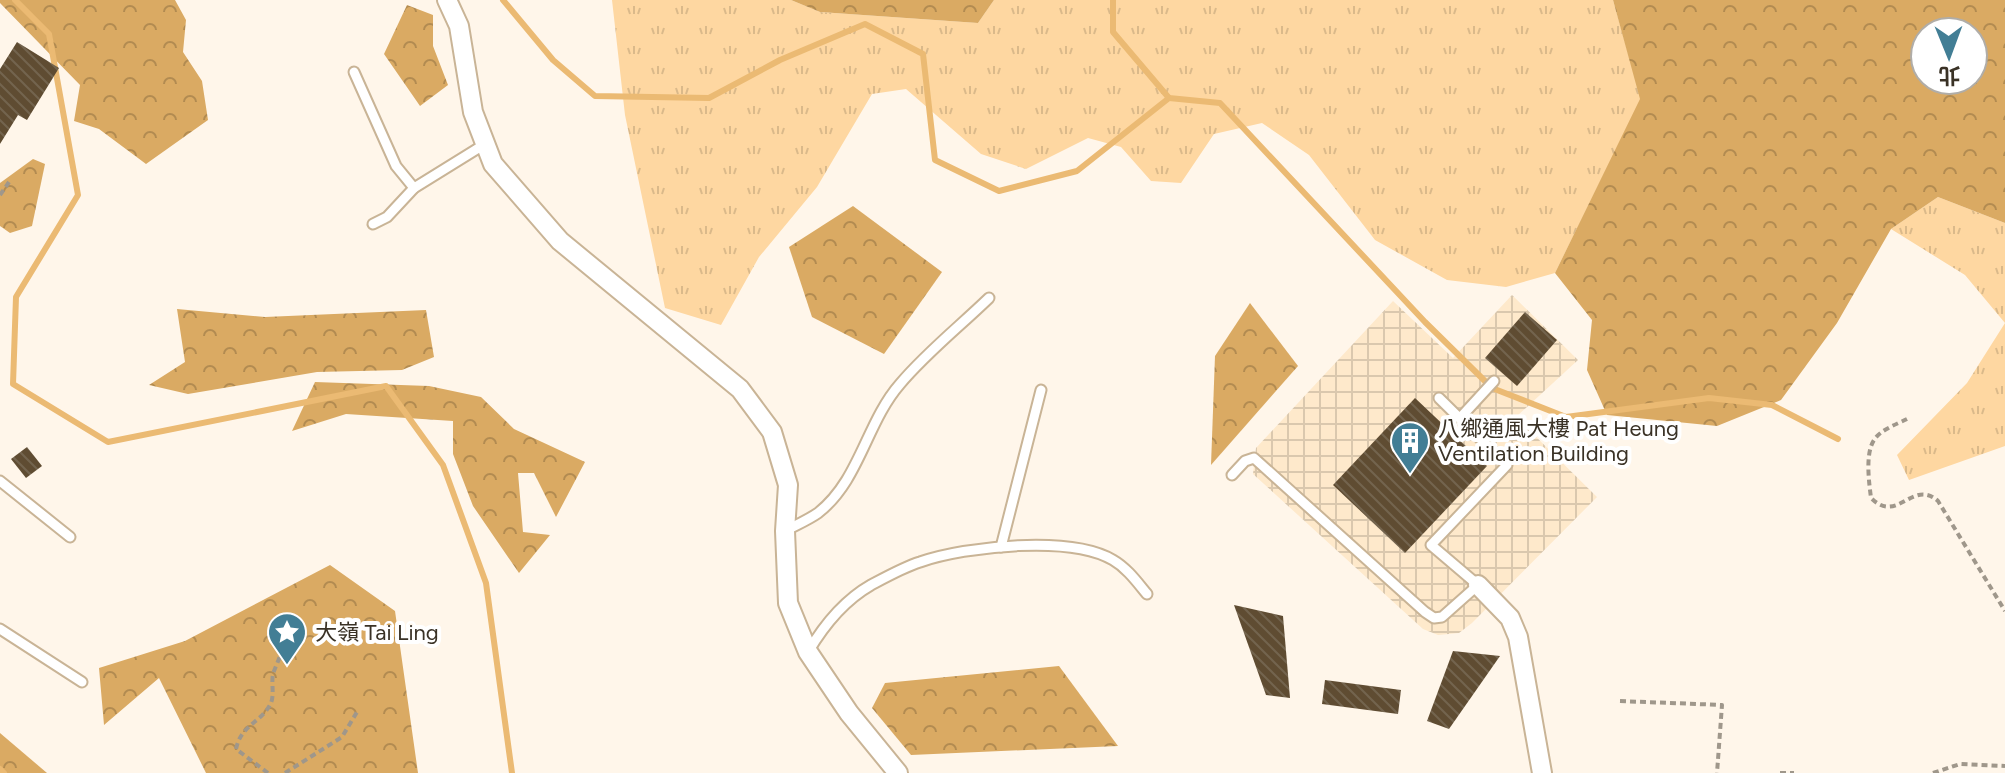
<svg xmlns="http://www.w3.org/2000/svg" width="2005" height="773" font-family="Figtree,'Noto Sans TC',sans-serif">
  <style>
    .industrial { fill: url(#industrial-grid) }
    .grass { fill: url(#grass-tufts) }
    .forest { fill: url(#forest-crowns); fill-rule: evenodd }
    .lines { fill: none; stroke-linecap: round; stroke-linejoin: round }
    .stream { stroke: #ebba73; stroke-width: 6 }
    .building { fill: url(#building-back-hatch) }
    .lane-casing { stroke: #c9b496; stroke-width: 13 }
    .street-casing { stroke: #c9b496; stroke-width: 22 }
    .path { stroke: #9f978b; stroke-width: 4; stroke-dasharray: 6 4; stroke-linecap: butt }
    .lane { stroke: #fff; stroke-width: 9 }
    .street { stroke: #fff; stroke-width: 18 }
    .labels { text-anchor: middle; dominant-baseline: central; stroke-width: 8; stroke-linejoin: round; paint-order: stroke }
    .poi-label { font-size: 22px; fill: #3a3226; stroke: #fff; text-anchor: start }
  </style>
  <defs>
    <pattern id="industrial-grid" width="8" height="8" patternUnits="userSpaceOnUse" patternTransform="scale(2)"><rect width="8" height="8" fill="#fee9cb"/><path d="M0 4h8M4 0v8" fill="none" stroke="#dac8ae"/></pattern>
    <pattern id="grass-tufts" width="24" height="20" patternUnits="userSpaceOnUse" patternTransform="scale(2)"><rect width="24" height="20" fill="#fed7a1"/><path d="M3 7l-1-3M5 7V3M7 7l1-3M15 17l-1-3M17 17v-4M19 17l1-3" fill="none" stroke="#dab98a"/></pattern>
    <pattern id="forest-crowns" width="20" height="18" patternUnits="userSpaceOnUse" patternTransform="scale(2)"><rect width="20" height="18" fill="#daaa63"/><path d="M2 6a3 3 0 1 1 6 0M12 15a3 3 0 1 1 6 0" fill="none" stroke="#b28b51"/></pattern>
    <pattern id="building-back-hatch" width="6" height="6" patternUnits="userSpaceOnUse" patternTransform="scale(2)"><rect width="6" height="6" fill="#5f4c32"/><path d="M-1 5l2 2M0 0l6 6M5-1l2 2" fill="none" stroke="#73644e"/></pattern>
  </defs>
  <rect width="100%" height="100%" fill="#fff6ea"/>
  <!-- industrial -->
  <path class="industrial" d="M1512,295L1578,360L1516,417L1597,497L1472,623L1459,633L1438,635L1423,629L1253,474L1256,448L1393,301L1453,358Z"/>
  <!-- grass -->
  <g class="grass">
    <path d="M612,0H791L820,12L978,23L994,0H1613L1641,99L1555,273L1506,287L1447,280L1375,240L1309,155L1262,123L1214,134L1181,183L1151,181L1121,147L1088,138L1026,169L981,154L906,89L872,94L817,187L759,257L721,325L665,308L625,115Z"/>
    <path d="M1938,197L2005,223V323L1965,275L1891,229Z"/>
    <path d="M2005,323V446L1909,480L1897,455L1967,383Z"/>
  </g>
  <!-- forest -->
  <g class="forest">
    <path d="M0,0H175L186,20L183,52L202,81L208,120L146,164L99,129L74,121L80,85L0,3Z"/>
    <path d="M791,0H994L978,23L820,12Z"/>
    <path d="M1613,0H2005V223L1938,197L1891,229L1837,323L1781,400L1717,426L1607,415L1587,370L1592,320L1555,273L1640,99ZM1925,32H1973V80H1925Z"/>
    <path d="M407,5L433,15V46L448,85L420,106L384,54Z"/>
    <path d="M33,159L45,164L32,226L10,233L0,226V183Z"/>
    <path d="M853,206L942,272L884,354L812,317L789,247Z"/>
    <path d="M1250,303L1298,366L1211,465L1215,356Z"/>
    <path d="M177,309L265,317L426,310L434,357L402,370L317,372L188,394L149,385L185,362Z"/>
    <path d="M315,382L429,386L481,397L514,429L585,462L556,517L534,473H518L523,532L550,535L519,573L473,506L453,454V421L346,414L292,431Z"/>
    <path d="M330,565L395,611L418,773H206L159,678L104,725L99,668L185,641Z"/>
    <path d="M1059,666L1118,746L911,755L872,708L885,683Z"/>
    <path d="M0,733L47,773H0Z"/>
  </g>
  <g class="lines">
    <!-- stream -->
    <g class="stream">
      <path d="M15,0L49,34L78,195L16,297L13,384L108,442L386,386L443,465L486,583L512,773"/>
      <path d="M503,0L553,60L595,96L709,98L780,60L865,24L923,54L935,160L999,191L1077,171L1169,98"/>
      <path d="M1113,0V32L1169,98L1220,103L1425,322L1492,388L1566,417L1709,398L1772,405L1838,439"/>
      <path d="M0,769L4,773"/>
    </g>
  </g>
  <!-- building -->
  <g class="building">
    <path d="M17,42L59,68L27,120L18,115L0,144V69Z"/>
    <path d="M1525,312L1557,340L1517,386L1485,358Z"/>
    <path d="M1415,398L1487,466L1405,553L1333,485Z"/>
    <path d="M27,447L42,466L26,478L11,459Z"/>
    <path d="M1234,605L1283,616L1290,698L1266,695Z"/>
    <path d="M1453,651L1500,656L1449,729L1427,721Z"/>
    <path d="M1325,680L1401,690L1398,714L1322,704Z"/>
  </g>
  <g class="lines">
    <!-- lane casing -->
    <g class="lane-casing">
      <g id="lane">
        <path d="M354,72L396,166L414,188"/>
        <path d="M373,224L387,217L414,188L485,144"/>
        <path d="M1460,418L1494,381"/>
        <path d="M1232,475L1245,461L1254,458L1425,612L1434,618L1442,617L1478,585L1431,545L1507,465L1439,398"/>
        <path d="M0,481L70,537"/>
        <path d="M785,531C796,525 808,520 818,513C860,480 866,423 900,384C926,353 959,327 989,298"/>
        <path d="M1001,547L1041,390"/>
        <path d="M0,629L82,682"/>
        <path d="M808,652C824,625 843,601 871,585C886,577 904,567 920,562C966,546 1071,535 1113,560C1127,568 1137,582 1147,594"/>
      </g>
    </g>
    <!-- street casing -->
    <g class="street-casing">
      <g id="street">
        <path d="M447,0L459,26L473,112L493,164L560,241L740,389L772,432L788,485L785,531L788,603L808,652L849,713L898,773"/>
        <path d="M1478,585L1510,618L1518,637L1542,773"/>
      </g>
    </g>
    <!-- path -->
    <g class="path">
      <path d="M0,195L9,182"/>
      <path d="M1907,419C1897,424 1880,430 1874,440C1865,454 1869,482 1871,498C1898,525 1912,478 1938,501L2005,611"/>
      <path d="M1620,701L1722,705L1717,773"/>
      <path d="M268,773L236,749C241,725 260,723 270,705C275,696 271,684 273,674C275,668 278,662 280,656"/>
      <path d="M285,773L342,737L357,712"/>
      <path d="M1780,773H1794"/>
      <path d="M1933,773L1960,764L2005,766"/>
    </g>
    <!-- lane -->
    <use href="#lane" class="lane"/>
    <!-- street -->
    <use href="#street" class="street"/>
  </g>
  <!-- icons -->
  <defs>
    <g id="building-pin" transform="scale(2)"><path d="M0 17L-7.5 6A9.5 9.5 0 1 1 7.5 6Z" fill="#427e95" stroke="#fff"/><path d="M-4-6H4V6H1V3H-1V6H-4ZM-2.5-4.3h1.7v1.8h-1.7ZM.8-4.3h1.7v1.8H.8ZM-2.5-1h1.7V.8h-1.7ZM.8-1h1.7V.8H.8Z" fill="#fff"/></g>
    <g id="sight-pin" transform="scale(2)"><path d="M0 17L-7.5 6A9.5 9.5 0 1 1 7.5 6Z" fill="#427e95" stroke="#fff"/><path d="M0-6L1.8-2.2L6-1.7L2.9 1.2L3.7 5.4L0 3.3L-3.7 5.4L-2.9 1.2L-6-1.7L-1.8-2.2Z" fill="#fff"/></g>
  </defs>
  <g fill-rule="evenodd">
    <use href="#building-pin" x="1410" y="441"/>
    <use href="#sight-pin" x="287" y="632"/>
  </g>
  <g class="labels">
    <!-- poi labels -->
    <g class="poi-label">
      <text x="1438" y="428">八鄉通風大樓 Pat Heung<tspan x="1438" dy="25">Ventilation Building</tspan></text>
      <text x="315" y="632">大嶺 Tai Ling</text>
    </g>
  </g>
  <!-- north arrow -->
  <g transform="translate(1949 56) rotate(179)"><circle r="38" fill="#ffffff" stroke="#b0ada8" stroke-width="2"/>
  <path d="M0-6L14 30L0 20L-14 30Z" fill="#427e95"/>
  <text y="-12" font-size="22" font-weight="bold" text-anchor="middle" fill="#3a3226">北</text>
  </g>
</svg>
